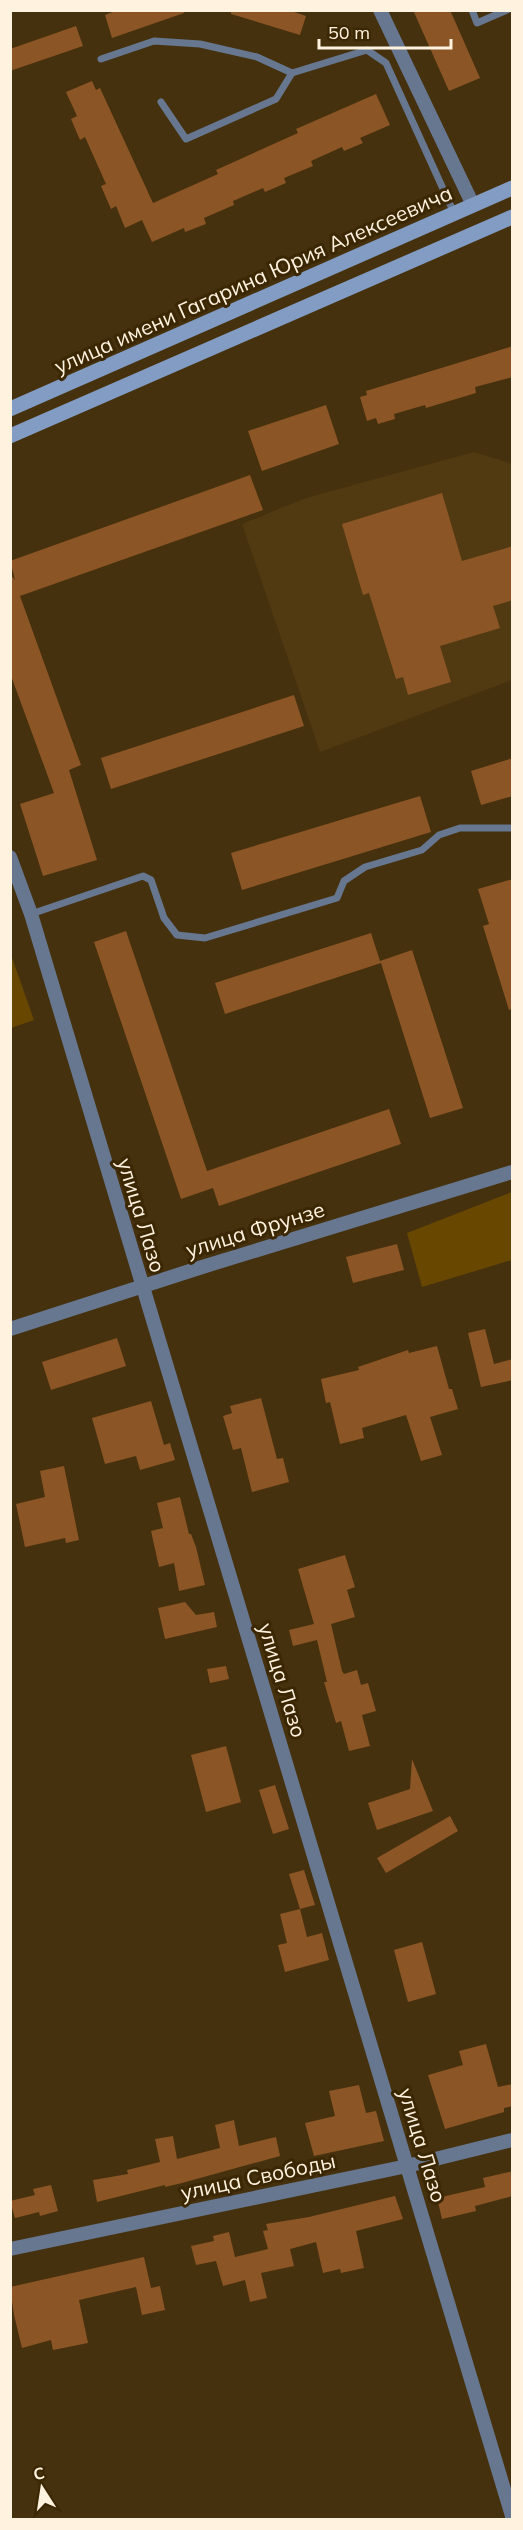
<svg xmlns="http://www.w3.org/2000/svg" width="523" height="2530" font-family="Mulish,sans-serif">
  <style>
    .built { fill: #513a12 }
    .green { fill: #684700 }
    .building { fill: #8c5525 }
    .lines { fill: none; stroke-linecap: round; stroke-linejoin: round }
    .lane { stroke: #677790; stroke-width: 7 }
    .street { stroke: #677790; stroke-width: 14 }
    .secondary { stroke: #829cc3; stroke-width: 15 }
    .labels { text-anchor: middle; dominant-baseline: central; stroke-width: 6; stroke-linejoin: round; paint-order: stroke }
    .street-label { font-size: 21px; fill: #fff3df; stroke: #3b2703 }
  </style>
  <rect width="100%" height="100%" fill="#45310e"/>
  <!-- built -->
  <path class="built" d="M474,452L512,464V680L320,752L242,524L306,498Z"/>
  <!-- green -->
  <g class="green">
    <path d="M10,952L34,1020L11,1028H10Z"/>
    <path d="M512,1192V1260L422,1287L407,1233Z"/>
  </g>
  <!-- building -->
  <g class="building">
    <path d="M118,10H184V13L112,38L105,15Z"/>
    <path d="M231,10H288L306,16L300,35L231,14Z"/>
    <path d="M413,10H450L480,78L449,91Z"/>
    <path d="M76,26L83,46L10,71V49Z"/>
    <path d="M92,81L96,90L100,88L153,203L218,174L216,170L298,133L296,129L376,94L390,125L360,138L363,143L344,151L342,147L311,161L313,166L284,178L286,183L265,192L263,188L233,201L234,205L204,218L206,224L185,232L184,228L152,242L142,220L125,228L116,206L111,209L101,186L106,184L85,137L80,140L71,119L77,116L66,92Z"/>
    <path d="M513,346V377L475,387L476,393L426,408L425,405L394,414L395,419L378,424L376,418L367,421L360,397L367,395L366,391Z"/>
    <path d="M326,405L339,444L262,471L248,431Z"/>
    <path d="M250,475L263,510L20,596L81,765L69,770L97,860L43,876L20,804L54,793L10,673V574L15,580L10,561Z"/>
    <path d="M442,493L462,561L513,546V600L493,606L500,628L440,646L451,682L408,695L403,677L396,679L369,593L363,595L342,524Z"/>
    <path d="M294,695L304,726L111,789L101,758Z"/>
    <path d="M513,758V796L481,805L471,771Z"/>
    <path d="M420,796L431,832L242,890L231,853Z"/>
    <path d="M513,879V1009L509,1010L483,926L489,924L478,889Z"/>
    <path d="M126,931L207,1171L389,1109L401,1144L219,1206L213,1188L181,1199L94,942Z"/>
    <path d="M371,933L380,961L412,950L463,1108L430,1118L381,963L225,1014L215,983Z"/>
    <path d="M397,1244L404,1270L353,1283L346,1257Z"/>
    <path d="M485,1329L494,1364L513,1359V1380L481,1387L468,1333Z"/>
    <path d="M117,1338L126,1366L51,1390L42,1362Z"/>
    <path d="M437,1346L449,1389H452L458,1409L430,1417L442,1455L421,1461L406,1415L362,1428L364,1438L340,1444L330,1402L326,1403L321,1379L359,1370L358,1367L408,1350L409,1353Z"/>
    <path d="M261,1398L277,1459L283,1458L289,1482L252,1492L241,1448L233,1450L223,1416L232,1413L230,1406Z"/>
    <path d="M151,1401L164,1445L170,1443L175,1460L140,1470L136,1456L105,1464L92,1418Z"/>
    <path d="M64,1466L79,1540L66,1543L65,1538L25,1547L16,1504L45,1497L40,1471Z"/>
    <path d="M180,1497L189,1534H191L196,1547L205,1585L179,1591L174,1563L159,1567L151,1531L163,1528L157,1503Z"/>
    <path d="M345,1555L355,1587L347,1590L355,1617L331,1624L342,1671L344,1674L357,1670L361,1685L368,1683L376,1711L362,1715L370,1746L349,1751L341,1721L336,1723L324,1682H327L317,1640L293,1646L289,1630L314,1624L298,1569Z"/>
    <path d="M185,1602L196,1615L214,1612L217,1627L165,1639L158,1608Z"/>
    <path d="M226,1666L229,1679L210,1683L207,1669Z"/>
    <path d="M226,1746L241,1802L206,1812L191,1755Z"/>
    <path d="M412,1759L433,1811L377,1830L368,1803L410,1789Z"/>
    <path d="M275,1785L289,1829L273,1834L259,1790Z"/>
    <path d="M450,1816L458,1831L386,1873L377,1858Z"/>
    <path d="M304,1870L315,1905L300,1909L289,1874Z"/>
    <path d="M300,1909L307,1937L322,1933L329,1960L285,1972L278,1945L287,1943L280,1914Z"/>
    <path d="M422,1942L436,1994L408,2002L394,1950Z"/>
    <path d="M486,2044L498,2087L513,2084V2106L504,2108V2112L445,2129L428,2075L463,2065L459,2051Z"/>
    <path d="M359,2085L366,2113L376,2111L384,2141L314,2156L305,2123L335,2116L329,2091Z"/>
    <path d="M234,2120L239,2146L276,2137L280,2156L182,2183L165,2187V2185L97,2202L93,2180L128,2174L127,2170L160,2162L155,2139L173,2136L177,2159L220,2148L215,2125Z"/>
    <path d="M513,2171V2196L475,2206L476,2211L442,2219L437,2198L485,2187L483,2178Z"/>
    <path d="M51,2185L58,2211L40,2216L39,2212L15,2218L10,2201L35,2195L33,2189Z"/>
    <path d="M395,2196L403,2219L356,2231L364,2268L341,2273L340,2269L323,2273L316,2242L290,2249L294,2266L261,2273L267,2298L250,2302L245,2280L223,2286L216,2261L196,2265L191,2246L214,2241L213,2236L229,2232L235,2257L268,2249L263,2231L268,2230L266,2224L309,2217Z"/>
    <path d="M144,2257L151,2288L160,2286L165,2310L142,2315L136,2287L79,2300L88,2343L53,2350L51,2340L22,2348L14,2315L10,2287Z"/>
  </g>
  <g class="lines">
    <!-- lane -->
    <g class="lane">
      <path d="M472,10L477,23L507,10"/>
      <path d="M101,59L154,41L200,44L257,57L292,73L367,50L386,63L454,213"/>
      <path d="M161,102L186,139L276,99L292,73"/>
      <path d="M31,914L143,876L151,880L164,918L177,935L205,938L337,898L344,881L365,867L422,850L439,835L460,828H512"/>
    </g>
    <!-- street -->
    <g class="street">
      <path d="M380,10L473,205"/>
      <path d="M10,857L31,914L512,2516"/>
      <path d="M10,1329L199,1268L512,1172"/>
      <path d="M10,2249L407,2166L512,2140"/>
    </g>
    <!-- secondary -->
    <g class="secondary">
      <path d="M10,409L512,188"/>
      <path d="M10,436L512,217"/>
    </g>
  </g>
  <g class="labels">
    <!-- street labels -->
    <g class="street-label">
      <text transform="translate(253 279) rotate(-24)">улица имени Гагарина Юрия Алексеевича</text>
      <text transform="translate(142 1215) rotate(73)">улица Лазо</text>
      <text transform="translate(255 1229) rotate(-17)">улица Фрунзе</text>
      <text transform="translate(283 1680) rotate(73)">улица Лазо</text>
      <text transform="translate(423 2145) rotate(73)">улица Лазо</text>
      <text transform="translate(258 2176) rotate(-12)">улица Свободы</text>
    </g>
  </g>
  <!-- border -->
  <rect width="523" height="2530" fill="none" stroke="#fff3df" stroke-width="24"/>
  <!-- north arrow -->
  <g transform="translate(42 2488) rotate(348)" stroke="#3b2703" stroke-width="4.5" paint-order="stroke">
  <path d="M0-4.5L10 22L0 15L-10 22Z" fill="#fff3df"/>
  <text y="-9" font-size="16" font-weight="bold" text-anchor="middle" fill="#fff3df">С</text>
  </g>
  <!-- scale -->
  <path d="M319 39v9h132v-9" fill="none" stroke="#fff3df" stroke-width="3"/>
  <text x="328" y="39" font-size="18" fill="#fff3df" stroke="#3b2703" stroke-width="4.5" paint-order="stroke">50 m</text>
</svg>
